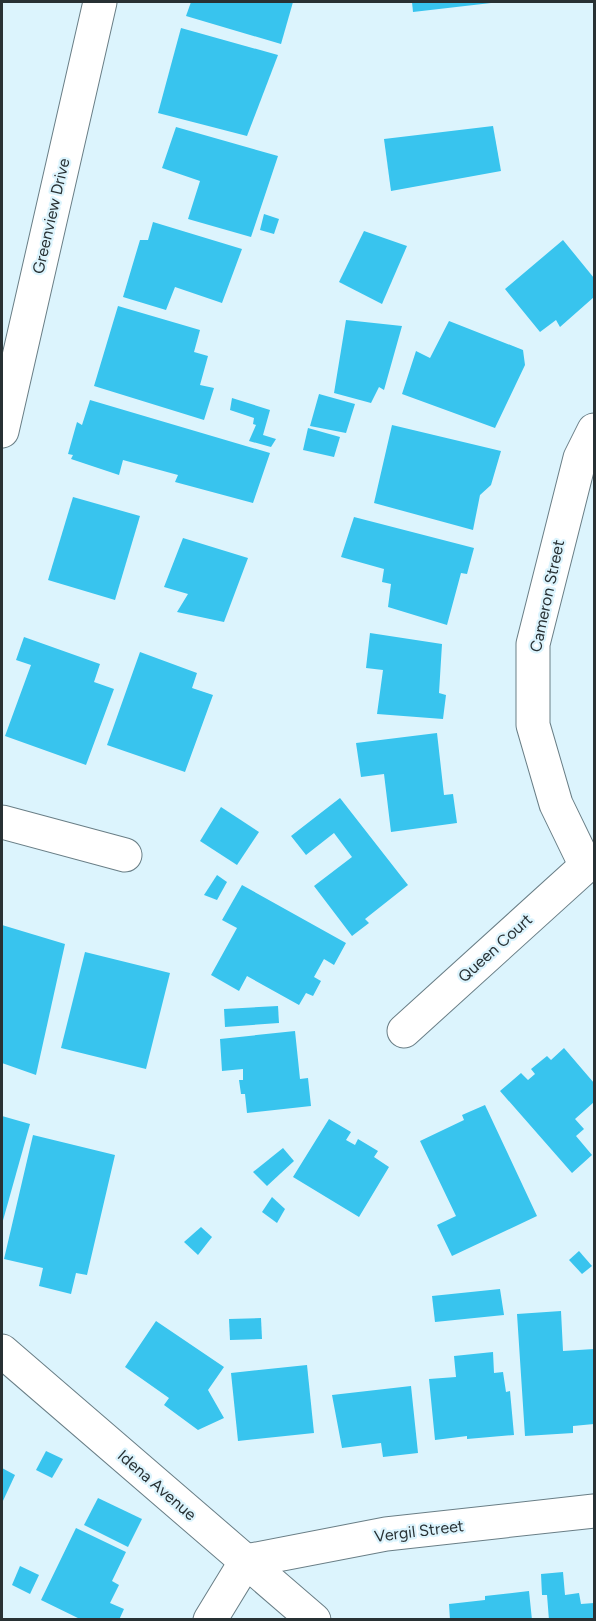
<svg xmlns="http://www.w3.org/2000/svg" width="596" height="1621" font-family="Figtree,sans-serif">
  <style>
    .building { fill: #38c4ee }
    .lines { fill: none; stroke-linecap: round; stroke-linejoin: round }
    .street-casing { stroke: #697e86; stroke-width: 35 }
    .street { stroke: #fff; stroke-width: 33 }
    .labels { text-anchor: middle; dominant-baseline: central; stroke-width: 4.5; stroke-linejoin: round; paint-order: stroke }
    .street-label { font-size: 16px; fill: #283134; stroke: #dcf4fd }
  </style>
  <rect width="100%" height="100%" fill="#dcf4fd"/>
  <!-- building -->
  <g class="building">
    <path d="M191,2H293L281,44L186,16Z"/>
    <path d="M412,2H491V3L413,12Z"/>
    <path d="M181,28L278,55L247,136L158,113Z"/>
    <path d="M493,126L501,171L391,191L384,139Z"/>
    <path d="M176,127L278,156L251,237L188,219L200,181L162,168Z"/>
    <path d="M264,214L279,219L274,234L260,230Z"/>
    <path d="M153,222L242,249L222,303L175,287L166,310L123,297L140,240H148Z"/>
    <path d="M364,231L407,246L382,304L339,282Z"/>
    <path d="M563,240L594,278V297L560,327L556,320L540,332L505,289Z"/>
    <path d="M118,306L200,330L194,352L208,356L200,385L214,388L204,420L94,386Z"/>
    <path d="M346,320L402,326L384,390L379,387L371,403L334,393Z"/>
    <path d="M449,321L523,350L525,365L495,428L402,394L416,351L430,358Z"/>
    <path d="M319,394L355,404L346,433L310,426Z"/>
    <path d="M232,398L270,410L263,435L276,439L271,447L249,441L256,425L253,424L254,418L230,410Z"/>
    <path d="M90,400L270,453L253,503L175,482L178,475L123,460L119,475L71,459L73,455L68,454L77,422L82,425Z"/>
    <path d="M392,425L501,451L491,485L480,495L473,530L374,503Z"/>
    <path d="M308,428L340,437L334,457L303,450Z"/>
    <path d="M73,497L140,516L115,600L48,580Z"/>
    <path d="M354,517L474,548L467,574L461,573L447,625L388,607L391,584L382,582L384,569L341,557Z"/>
    <path d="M183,538L248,558L224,622L177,612L188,594L164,587Z"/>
    <path d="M370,633L442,644L439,693L446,695L443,719L377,714L383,670L366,668Z"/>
    <path d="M24,637L100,664L94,682L114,689L86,765L5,736L31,665L16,660Z"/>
    <path d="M140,652L197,673L192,688L213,695L185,772L107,745Z"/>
    <path d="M437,733L444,795L453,794L457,823L391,832L384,774L361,777L356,743Z"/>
    <path d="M340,798L408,885L365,919L369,923L352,936L314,886L352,857L334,833L306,855L291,836Z"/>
    <path d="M221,807L259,832L237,865L200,841Z"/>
    <path d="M217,875L227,882L217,900L204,895Z"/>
    <path d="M242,885L346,943L334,965L324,959L314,977L321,981L313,996L306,993L299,1005L247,976L239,991L211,975L237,928L222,920Z"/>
    <path d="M2,925L65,944L36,1075L2,1063Z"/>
    <path d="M85,952L170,973L146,1069L61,1048Z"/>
    <path d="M278,1006L279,1023L225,1027L224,1009Z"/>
    <path d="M295,1031L300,1079L308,1078L311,1106L247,1113L245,1094H241L239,1080H243V1069L222,1071L220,1039Z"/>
    <path d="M564,1048L594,1083V1102L575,1119L584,1129L576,1136L592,1155L572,1173L500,1091L521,1073L528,1080L535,1074L531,1069L547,1056L551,1060Z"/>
    <path d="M485,1105L537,1216L452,1256L437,1225L456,1216L420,1141L464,1120L462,1115Z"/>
    <path d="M2,1116L30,1124L2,1224Z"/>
    <path d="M329,1119L351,1132L346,1140L355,1145L358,1139L378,1151L374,1157L389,1167L359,1217L293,1177Z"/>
    <path d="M33,1135L115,1155L87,1275L76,1273L71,1294L39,1286L43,1268L4,1259Z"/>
    <path d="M283,1148L294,1161L267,1186L253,1172Z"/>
    <path d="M272,1197L285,1209L277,1223L262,1212Z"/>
    <path d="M201,1227L212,1237L198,1255L184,1242Z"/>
    <path d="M579,1251L592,1266L582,1274L569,1260Z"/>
    <path d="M500,1289L504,1315L435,1322L432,1296Z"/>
    <path d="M561,1311L563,1351L594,1349V1424L573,1426V1433L525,1436L517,1314Z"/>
    <path d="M261,1318L262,1339L230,1340L229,1319Z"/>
    <path d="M156,1321L224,1367L208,1390L224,1418L198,1430L164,1405L169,1398L125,1367Z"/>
    <path d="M493,1352L494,1373L503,1372L506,1392L510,1391L514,1435L467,1439V1436L435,1440L429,1379L456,1377L454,1356Z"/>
    <path d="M307,1365L314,1433L238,1441L231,1373Z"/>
    <path d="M411,1386L418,1453L383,1457L381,1443L342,1448L332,1395Z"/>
    <path d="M46,1451L63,1459L52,1478L36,1470Z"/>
    <path d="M2,1468L15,1475L2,1503Z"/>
    <path d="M98,1498L142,1519L128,1547L84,1525Z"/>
    <path d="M76,1528L126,1552L112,1581L119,1585L110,1603L124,1609L119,1620H82L41,1600Z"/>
    <path d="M20,1566L39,1575L30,1594L12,1585Z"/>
    <path d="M563,1572L565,1595L579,1593L581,1604L594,1603V1620H549L547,1595H542L541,1574Z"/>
    <path d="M529,1591L532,1620H450L449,1604L485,1600V1596Z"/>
  </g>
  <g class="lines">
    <!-- street casing -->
    <g class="street-casing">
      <g id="street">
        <path d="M2,431L100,2"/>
        <path d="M2,822L125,855"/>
        <path d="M586,866L556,804L533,725V644L580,458L594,430"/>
        <path d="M404,1031L586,866"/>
        <path d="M2,1351L314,1620"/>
        <path d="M210,1620L246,1561L386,1534L594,1511"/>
      </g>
    </g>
    <!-- street -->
    <use href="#street" class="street"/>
  </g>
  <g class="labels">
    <!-- street labels -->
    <g class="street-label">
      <text transform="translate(51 216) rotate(-77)">Greenview Drive</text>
      <text transform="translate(547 596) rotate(-78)">Cameron Street</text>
      <text transform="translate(495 948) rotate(-42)">Queen Court</text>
      <text transform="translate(157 1485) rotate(41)">Idena Avenue</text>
      <text transform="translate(419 1531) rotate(-7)">Vergil Street</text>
    </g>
  </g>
  <!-- border -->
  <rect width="596" height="1621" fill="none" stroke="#283134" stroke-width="6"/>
</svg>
